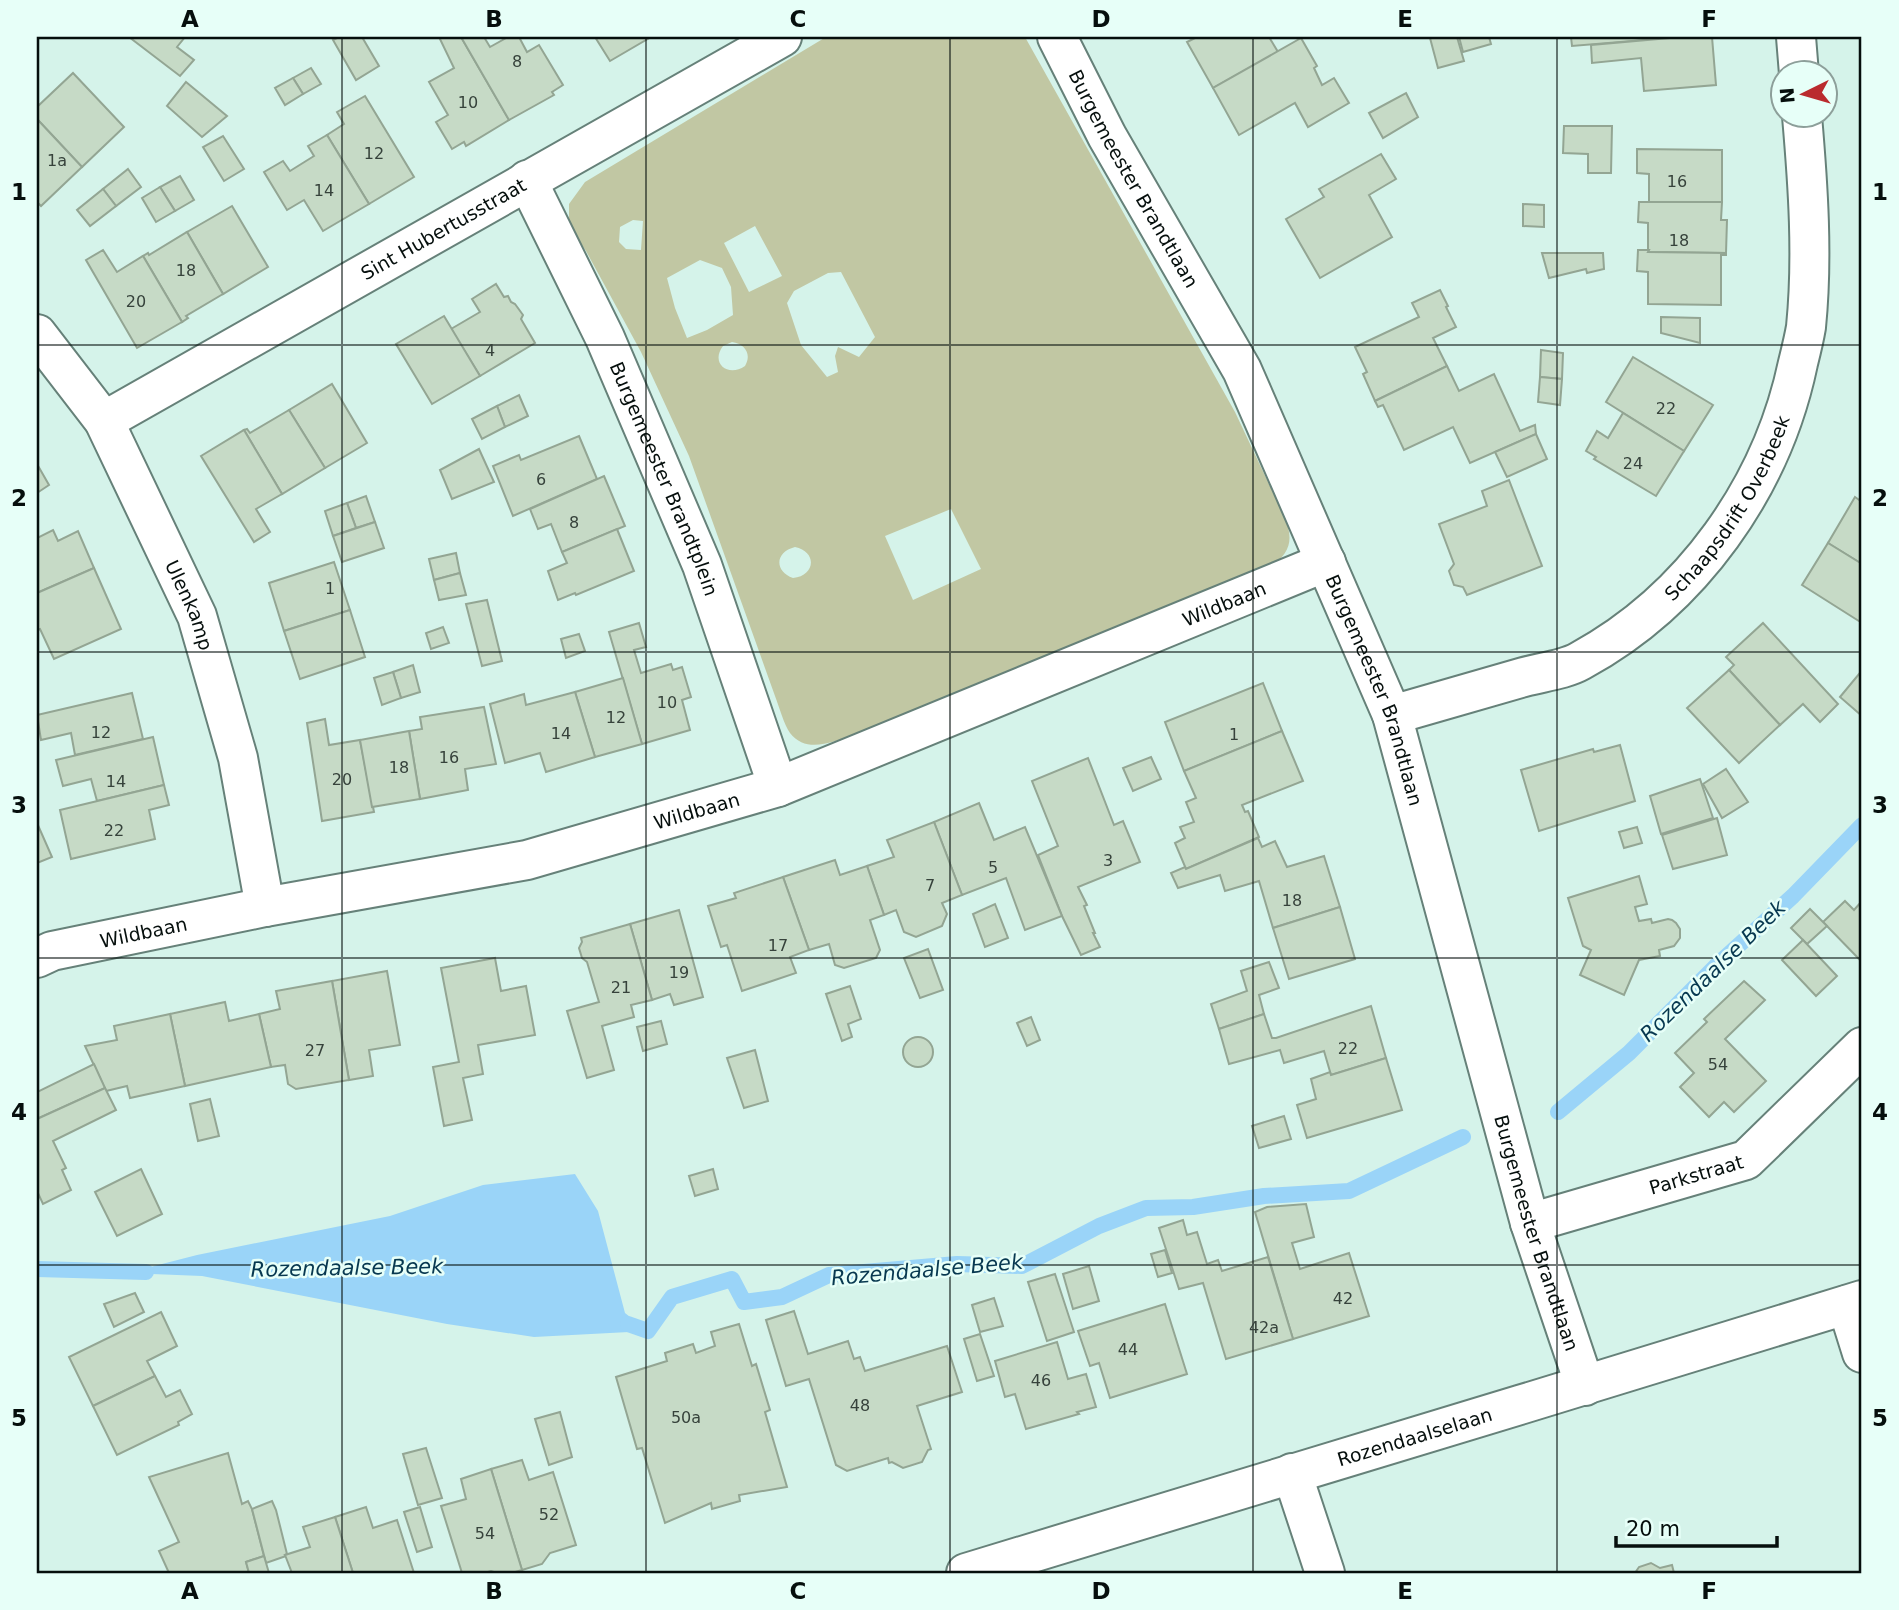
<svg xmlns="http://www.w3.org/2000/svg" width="1899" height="1610" font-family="'DejaVu Sans',sans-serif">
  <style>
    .green { fill: #c1c7a3; fill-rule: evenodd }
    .water { fill: #9ad4f8 }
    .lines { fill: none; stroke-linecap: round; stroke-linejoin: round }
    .stream { stroke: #9ad4f8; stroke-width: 16 }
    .building { fill: #c6dac6; stroke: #93a593; stroke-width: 2 }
    .street-casing { stroke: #668179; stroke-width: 42 }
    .secondary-casing { stroke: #668179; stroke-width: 42 }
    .street { stroke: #fff; stroke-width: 38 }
    .secondary { stroke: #fff; stroke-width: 38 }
    .grid { fill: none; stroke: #060f0d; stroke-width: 2; stroke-opacity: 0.55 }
    .labels { text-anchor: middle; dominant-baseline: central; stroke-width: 5; stroke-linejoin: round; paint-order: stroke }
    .number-label { font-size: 16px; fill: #36423b }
    .street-label { font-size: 19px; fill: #060f0d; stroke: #e7fff8 }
    .water-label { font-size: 21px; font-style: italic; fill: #073850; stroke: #e7fff8 }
    .neatline { fill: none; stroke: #060f0d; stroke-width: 2.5 }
    .grid-label { font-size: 23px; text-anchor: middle; font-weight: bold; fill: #060f0d }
  </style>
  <rect width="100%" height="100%" fill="#d5f3ea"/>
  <!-- green -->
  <path class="green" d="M826,37H1025L1235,412L1284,516C1294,539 1291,553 1270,567L1027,666L852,735C833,742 806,754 790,733C784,725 779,706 775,696L689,456L641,352L586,251L575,235L569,220V204L585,182ZM633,220L643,221L641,250L626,249L619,242L620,227ZM755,226L782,276L749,292L724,243ZM700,260L722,268L731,287L733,315L707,330L687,338L675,308L667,278ZM841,272L875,337L859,357L838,347L835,356L838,372L827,377L801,345L787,303L794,291L828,273ZM732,342C745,344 752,354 745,366C728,378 710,363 723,346ZM951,509L981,569L913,600L885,536ZM795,547C818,552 815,576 793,578C774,571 775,552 795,547Z"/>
  <!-- water -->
  <path class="water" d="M575,1174L598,1211L625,1313L648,1331L534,1337L447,1324L202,1276L127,1273L197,1255L390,1216L483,1185Z"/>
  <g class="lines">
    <!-- stream -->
    <g class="stream">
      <path d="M1558,1112L1629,1053L1717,965L1793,896L1862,825"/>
      <path d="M37,1269L146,1272"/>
      <path d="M628,1324L648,1331L672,1297L732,1279L744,1302L782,1297L829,1275L957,1264L1022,1266L1099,1226L1146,1208L1193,1207L1264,1196L1349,1191L1463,1137"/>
    </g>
  </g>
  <!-- building -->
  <g class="building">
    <path d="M129,37H185L177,47L194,60L180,76Z"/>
    <path d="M339,37H362L379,66L356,80L333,40Z"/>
    <path d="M439,37H461L509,120L466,146L464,142L452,149L436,122L448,115L429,82L454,68Z"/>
    <path d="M461,37H484L490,47L508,37H519L527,52L539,45L563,85L552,92L554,95L509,120Z"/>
    <path d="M595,37H651L610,61Z"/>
    <path d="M1197,37H1269L1278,52L1213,88L1187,42Z"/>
    <path d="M1434,37H1457L1464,61L1438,68L1430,38Z"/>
    <path d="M1459,37H1489L1491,44L1463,52Z"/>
    <path d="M1571,37H1681L1572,46Z"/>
    <path d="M1681,37H1712L1716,85L1644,91L1641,58L1592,63L1591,45Z"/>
    <path d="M1301,38L1317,66L1314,68L1322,85L1334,78L1349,103L1308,127L1295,103L1239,135L1213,88Z"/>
    <path d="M311,68L321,84L303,94L293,78Z"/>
    <path d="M73,73L124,127L82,167L37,119V107Z"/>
    <path d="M293,78L303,94L285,105L275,88Z"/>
    <path d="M186,82L227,116L202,137L167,106Z"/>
    <path d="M1406,93L1418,117L1383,138L1369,113Z"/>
    <path d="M365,96L414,177L369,204L327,135L344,124L337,112Z"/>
    <path d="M37,119L82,167L41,206L37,202Z"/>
    <path d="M1564,126H1612L1611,173H1588V154L1563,153Z"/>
    <path d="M327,135L369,204L323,231L304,200L287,210L264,172L283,161L290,171L314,156L308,146Z"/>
    <path d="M223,136L244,169L224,181L203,147Z"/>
    <path d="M1637,149L1722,150V202H1649V174L1637,173Z"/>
    <path d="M1381,154L1396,179L1369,195L1392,237L1320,278L1286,219L1324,197L1319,189Z"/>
    <path d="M128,169L141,187L116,206L103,189Z"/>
    <path d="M180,176L194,200L175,211L160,187Z"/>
    <path d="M160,187L175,211L156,222L142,198Z"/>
    <path d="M103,189L116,206L90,226L77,210Z"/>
    <path d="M1639,202H1722L1721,220H1727L1726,253L1648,252V223L1638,222Z"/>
    <path d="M1523,204L1544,205V227L1523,226Z"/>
    <path d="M232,206L268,267L223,294L187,232Z"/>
    <path d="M187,232L223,294L186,316L188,318L182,322L143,256L148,253L149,255Z"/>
    <path d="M103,250L117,272L143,256L182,322L137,348L86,260Z"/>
    <path d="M1638,250H1649L1648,252L1726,253V255H1721V305L1648,304V272L1637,271Z"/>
    <path d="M1542,253H1603L1604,269L1587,273L1586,269L1549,278Z"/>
    <path d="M496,284L504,297L508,296L511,302L515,304L523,315L521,319L535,343L480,376L451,329L480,312L472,299Z"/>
    <path d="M1440,290L1448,306L1446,307L1456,327L1433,338L1447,366L1375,401L1363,374L1367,372L1355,347L1419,317L1412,303Z"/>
    <path d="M444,316L480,376L432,404L396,344Z"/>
    <path d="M1661,317L1700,318V343L1661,333Z"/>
    <path d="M1541,350L1563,353L1562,379L1540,377Z"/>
    <path d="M1633,357L1713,405L1684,451L1606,402Z"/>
    <path d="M1447,366L1459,391L1494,374L1520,431L1535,425L1536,434L1470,463L1453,427L1404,450L1383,405L1378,407L1375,401Z"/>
    <path d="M1540,377L1562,379L1560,405L1538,402Z"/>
    <path d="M332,384L367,443L325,468L289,410Z"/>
    <path d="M519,395L528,416L505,427L497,406Z"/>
    <path d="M497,406L505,427L482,439L472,419Z"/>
    <path d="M289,410L325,468L282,494L244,430L247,429L250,433Z"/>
    <path d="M1623,413L1684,451L1656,496L1594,459L1596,457L1586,451L1597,431L1608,438Z"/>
    <path d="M244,430L282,494L256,509L270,532L254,542L201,456Z"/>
    <path d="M1536,434L1547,459L1507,477L1495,452Z"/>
    <path d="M579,436L597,479L513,516L493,466L519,455L521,460Z"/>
    <path d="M479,449L494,482L452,499L440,470Z"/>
    <path d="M37,464L49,485L37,493Z"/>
    <path d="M604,476L625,526L562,552L551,524L538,529L530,509Z"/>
    <path d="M1509,480L1542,566L1467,595L1463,587L1454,585L1449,571L1454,564L1439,524L1487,506L1482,491Z"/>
    <path d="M366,496L375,522L356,528L347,503Z"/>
    <path d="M1855,497L1862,502V564L1828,543Z"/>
    <path d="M347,503L356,528L333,536L325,511Z"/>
    <path d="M375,522L384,548L342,562L333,536Z"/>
    <path d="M617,529L634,571L576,595L575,593L558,600L548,571L567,563L562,552Z"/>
    <path d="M53,530L58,541L78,531L94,568L37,593V538Z"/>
    <path d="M1828,543L1862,564V623L1802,585Z"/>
    <path d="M456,553L460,573L434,580L429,559Z"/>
    <path d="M334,562L350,610L284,631L269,583Z"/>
    <path d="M94,568L121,629L54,659L40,629L37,630V593Z"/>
    <path d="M460,573L466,595L439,600L434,580Z"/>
    <path d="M487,600L502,661L482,666L466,604Z"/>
    <path d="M350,610L365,657L300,679L284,631Z"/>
    <path d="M639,623L646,647L634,650L641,673L671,664L673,670L682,667L691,697L682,700L690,730L642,744L609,632Z"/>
    <path d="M1763,623L1838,704L1820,722L1803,704L1780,725L1729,670L1734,665L1726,657Z"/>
    <path d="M443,627L449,643L431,649L426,633Z"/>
    <path d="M579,634L585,651L566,658L561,639Z"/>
    <path d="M413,665L420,692L401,698L393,672Z"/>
    <path d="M1729,670L1780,725L1739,763L1687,708Z"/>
    <path d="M393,672L401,698L382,705L374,678Z"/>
    <path d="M1859,674L1862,677V716L1840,697Z"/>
    <path d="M623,678L642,744L595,757L575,692Z"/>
    <path d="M1263,683L1282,731L1184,771L1165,722Z"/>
    <path d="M575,692L595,757L546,772L540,753L505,763L490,704L524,694L526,705Z"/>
    <path d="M132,693L143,739L75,755L71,733L41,740L37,715Z"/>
    <path d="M484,707L496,764L465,769L468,790L420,799L409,731L422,729L420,717Z"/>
    <path d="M325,719L329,745L360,740L374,812L322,821L307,723Z"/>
    <path d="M409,731L420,799L372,807L360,740Z"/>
    <path d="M1282,731L1303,781L1242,805L1245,812L1248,811L1259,837L1186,869L1175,843L1185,838L1180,827L1194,822L1186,802L1196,798L1184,771Z"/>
    <path d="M153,737L164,785L97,801L91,779L63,786L56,760Z"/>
    <path d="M1620,745L1635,801L1539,831L1521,770L1593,749L1594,752Z"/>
    <path d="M1151,757L1161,779L1133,791L1123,768Z"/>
    <path d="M1088,758L1114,825L1123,821L1140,862L1078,887L1087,905L1084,906L1095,933H1093L1100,947L1081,955L1062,916L1038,855L1058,846L1032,781Z"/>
    <path d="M1726,769L1748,802L1722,818L1703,784Z"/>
    <path d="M1700,779L1713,818L1661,834L1650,796Z"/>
    <path d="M164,785L169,805L149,810L155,839L71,859L60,810Z"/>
    <path d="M979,803L994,840L1025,827L1062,916L1025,930L1006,878L962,895L934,822Z"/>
    <path d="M1717,818L1727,855L1673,869L1662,835Z"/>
    <path d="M934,822L962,895L942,903L947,914L942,926L916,937L904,932L896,910L884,915L867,866L894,857L887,840Z"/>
    <path d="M37,823L52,857L37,863Z"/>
    <path d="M1637,827L1642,843L1624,848L1619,832Z"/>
    <path d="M1258,838L1262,847L1275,841L1287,867L1324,856L1340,907L1273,928L1259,881L1225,891L1220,875L1178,888L1171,873L1185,867L1186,869Z"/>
    <path d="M835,860L840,875L867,866L884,915L870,920L880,950L876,958L844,968L835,965L829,944L809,950L783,877Z"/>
    <path d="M1639,876L1647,904L1635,907L1639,921L1651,919L1652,923L1668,919L1672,920L1676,923L1680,929V938L1674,946L1659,950L1660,956L1639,960L1624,995L1580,975L1591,950L1583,946L1568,898Z"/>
    <path d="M783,877L809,950L790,957L796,973L742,991L727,945L721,947L708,906L736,898L734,893Z"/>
    <path d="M1845,901L1854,910L1862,901V959L1861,961L1823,922Z"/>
    <path d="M995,904L1008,938L985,947L973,914Z"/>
    <path d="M1340,907L1355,959L1289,979L1273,928Z"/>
    <path d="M1810,909L1827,926L1807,944L1791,928Z"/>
    <path d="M679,910L703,997L674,1005L670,994L652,1000L630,924Z"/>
    <path d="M630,924L652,1000L631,1005L634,1017L602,1026L614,1070L587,1078L567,1011L599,1002L587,962L582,958L579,948L582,942L581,938Z"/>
    <path d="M1803,940L1837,976L1816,996L1782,960Z"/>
    <path d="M928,949L943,990L920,998L904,958Z"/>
    <path d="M495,958L501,991L526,986L535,1035L478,1045L483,1074L463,1078L472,1120L444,1126L433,1067L459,1062L441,968Z"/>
    <path d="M1269,962L1279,988L1259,995L1264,1014L1219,1029L1211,1004L1247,991L1241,971Z"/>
    <path d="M387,971L400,1045L369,1050L373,1076L349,1080L332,981Z"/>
    <path d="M332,981L349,1080L296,1089L288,1084L285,1065L271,1067L259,1014L280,1009L276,991Z"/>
    <path d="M1744,981L1765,1000L1725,1039L1766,1081L1734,1112L1724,1102L1709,1117L1680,1087L1694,1073L1675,1053L1707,1022L1704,1019Z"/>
    <path d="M850,986L861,1019L848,1024L852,1037L842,1041L826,994Z"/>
    <path d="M225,1002L229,1021L259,1014L271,1067L185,1086L170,1014Z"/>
    <path d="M1371,1006L1386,1058L1331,1075L1324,1051L1284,1063L1280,1050L1229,1064L1219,1029L1264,1014L1272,1038H1276Z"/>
    <path d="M170,1014L185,1086L130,1098L127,1086L106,1091L85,1046L117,1040L114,1026Z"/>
    <path d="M1031,1017L1040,1040L1027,1046L1017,1023Z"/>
    <path d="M661,1021L667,1044L643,1051L637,1027Z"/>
    <circle cx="918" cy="1052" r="15"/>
    <path d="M755,1050L768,1101L744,1108L727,1058Z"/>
    <path d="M1386,1058L1402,1110L1307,1138L1297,1105L1316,1099L1311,1079L1330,1072L1331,1075Z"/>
    <path d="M94,1064L105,1088L37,1119V1092Z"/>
    <path d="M105,1088L116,1110L53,1141L66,1168L62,1170L71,1190L43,1204L37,1191V1119Z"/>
    <path d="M210,1099L219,1136L198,1141L190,1104Z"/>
    <path d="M1284,1116L1291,1139L1259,1148L1252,1126Z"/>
    <path d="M141,1169L162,1214L117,1236L95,1192Z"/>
    <path d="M713,1169L718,1189L695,1196L689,1176Z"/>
    <path d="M1306,1204L1314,1237L1292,1243L1300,1269L1349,1253L1369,1316L1293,1339L1255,1212L1267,1207Z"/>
    <path d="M1183,1220L1187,1235L1197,1232L1207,1264L1218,1260L1222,1271L1268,1257L1293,1339L1226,1359L1203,1283L1179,1289L1159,1228Z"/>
    <path d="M1165,1250L1172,1273L1158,1277L1151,1254Z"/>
    <path d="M1089,1266L1099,1301L1073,1309L1063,1274Z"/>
    <path d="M1055,1274L1074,1332L1047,1341L1028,1282Z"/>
    <path d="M135,1293L144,1312L114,1327L104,1304Z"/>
    <path d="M994,1298L1003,1326L980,1332L972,1305Z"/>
    <path d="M1165,1304L1187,1374L1110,1398L1099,1363L1090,1366L1078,1331Z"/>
    <path d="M794,1311L808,1354L848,1341L854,1359L860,1357L865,1371L947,1346L962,1392L917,1406L931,1449L928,1450L922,1462L903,1468L892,1462L889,1463L888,1458L847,1471L836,1465L809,1379L786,1386L766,1320Z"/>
    <path d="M161,1312L177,1346L147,1361L155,1376L93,1406L69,1357Z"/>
    <path d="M739,1324L752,1366L756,1364L770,1410L765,1412L787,1487L739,1495L740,1501L712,1509L711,1503L665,1523L642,1448L637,1449L616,1377L667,1361L665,1353L693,1344L696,1353L715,1346L711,1332Z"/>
    <path d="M980,1334L994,1376L977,1381L964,1339Z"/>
    <path d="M1057,1342L1068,1379L1086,1374L1096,1407L1077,1412L1079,1414L1026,1429L1015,1394L1005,1397L995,1361Z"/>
    <path d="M155,1376L166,1397L180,1390L192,1414L178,1422L179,1425L117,1455L93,1406Z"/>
    <path d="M560,1412L572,1457L549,1465L535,1419Z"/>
    <path d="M426,1448L442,1498L418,1505L403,1454Z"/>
    <path d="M228,1453L242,1504L248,1501L252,1509L264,1556L246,1562L249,1573H169L159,1551L179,1542L149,1477Z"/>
    <path d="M522,1460L529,1480L553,1472L576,1545L550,1553L542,1564L522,1570L491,1469Z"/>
    <path d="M491,1469L522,1570L512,1573H497L491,1571L484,1573H462L441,1506L466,1499L461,1479Z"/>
    <path d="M272,1501L276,1510L287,1554L285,1555L286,1556L266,1563L252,1509Z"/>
    <path d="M366,1507L373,1528L397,1520L414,1573H353L335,1517Z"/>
    <path d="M420,1507L432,1547L417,1552L404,1512Z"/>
    <path d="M335,1517L353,1573H292L285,1555L310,1547L303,1527Z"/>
    <path d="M264,1556L269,1573H249L246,1562Z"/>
    <path d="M1651,1563L1660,1568L1672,1565L1674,1573H1635L1639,1567Z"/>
  </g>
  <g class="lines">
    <!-- street casing -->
    <g class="street-casing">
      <g id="street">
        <path id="s1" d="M1057,37L1107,136L1242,370L1392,715L1530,1223L1585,1386"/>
        <path d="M1796,37L1799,74"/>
        <path id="s2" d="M527,180L605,338L702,565L778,787"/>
        <path id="s3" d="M37,334L104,421L197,616L238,758L265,907"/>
        <path id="s4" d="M104,421L782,37"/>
        <path id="s5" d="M1392,715C1436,702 1480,690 1524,677C1542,672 1564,670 1580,661C1692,600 1772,487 1798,363C1801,351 1804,339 1806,327C1813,257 1808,185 1802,116"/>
        <path id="s6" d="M37,958L52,951L265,907L527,860L778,787L1326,562"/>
        <path id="s7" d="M1530,1223L1746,1160L1862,1047"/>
        <path d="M1847,1305L1862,1353"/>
        <path d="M1292,1473L1325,1573"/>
      </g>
    </g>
    <!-- secondary casing -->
    <g class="secondary-casing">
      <g id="secondary">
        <path id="s8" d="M966,1573C1264,1481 1564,1393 1862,1300"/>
      </g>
    </g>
    <!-- street -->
    <use href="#street" class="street"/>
    <!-- secondary -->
    <use href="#secondary" class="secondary"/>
  </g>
  <!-- grid -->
  <path class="grid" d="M342,37V1573M646,37V1573M950,37V1573M1253,37V1573M1557,37V1573M37,345H1862M37,652H1862M37,958H1862M37,1265H1862"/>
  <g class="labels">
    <!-- number labels -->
    <g class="number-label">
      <text x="517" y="61">8</text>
      <text x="468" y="102">10</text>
      <text x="374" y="153">12</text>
      <text x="57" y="160">1a</text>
      <text x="1677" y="181">16</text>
      <text x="324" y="190">14</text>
      <text x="1679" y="240">18</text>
      <text x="186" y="270">18</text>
      <text x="136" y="301">20</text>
      <text x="490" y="350">4</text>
      <text x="1666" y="408">22</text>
      <text x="1633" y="463">24</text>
      <text x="541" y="479">6</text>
      <text x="574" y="522">8</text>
      <text x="330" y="588">1</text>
      <text x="667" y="702">10</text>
      <text x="616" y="717">12</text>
      <text x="101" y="732">12</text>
      <text x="561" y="733">14</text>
      <text x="1234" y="734">1</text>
      <text x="449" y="757">16</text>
      <text x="399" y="767">18</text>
      <text x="342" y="779">20</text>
      <text x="116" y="781">14</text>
      <text x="114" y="830">22</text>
      <text x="1108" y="860">3</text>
      <text x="993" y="867">5</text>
      <text x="930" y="885">7</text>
      <text x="1292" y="900">18</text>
      <text x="778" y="945">17</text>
      <text x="679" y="972">19</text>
      <text x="621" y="987">21</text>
      <text x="1348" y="1048">22</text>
      <text x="315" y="1050">27</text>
      <text x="1718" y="1064">54</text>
      <text x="1343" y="1298">42</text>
      <text x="1264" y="1327">42a</text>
      <text x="1128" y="1349">44</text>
      <text x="1041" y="1380">46</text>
      <text x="860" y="1405">48</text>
      <text x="686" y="1417">50a</text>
      <text x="549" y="1514">52</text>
      <text x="485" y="1533">54</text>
    </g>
    <!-- street labels -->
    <g class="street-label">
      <text stroke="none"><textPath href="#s1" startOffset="161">Burgemeester Brandtlaan</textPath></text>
      <text stroke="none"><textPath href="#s4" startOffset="390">Sint Hubertusstraat</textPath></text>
      <text stroke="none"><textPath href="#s2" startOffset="329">Burgemeester Brandtplein</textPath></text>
      <text stroke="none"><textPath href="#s5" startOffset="413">Schaapsdrift Overbeek</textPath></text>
      <text stroke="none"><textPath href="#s6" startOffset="1244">Wildbaan</textPath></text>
      <text stroke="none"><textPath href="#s3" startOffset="313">Ulenkamp</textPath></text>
      <text stroke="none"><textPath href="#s1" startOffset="728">Burgemeester Brandtlaan</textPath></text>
      <text stroke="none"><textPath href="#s6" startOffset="677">Wildbaan</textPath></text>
      <text stroke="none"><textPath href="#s6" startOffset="110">Wildbaan</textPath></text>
      <text stroke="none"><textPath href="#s7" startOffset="173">Parkstraat</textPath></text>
      <text stroke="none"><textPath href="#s1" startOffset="1295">Burgemeester Brandtlaan</textPath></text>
      <text stroke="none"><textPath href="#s8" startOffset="469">Rozendaalselaan</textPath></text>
    </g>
    <!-- water labels -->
    <g class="water-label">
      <text transform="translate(1713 971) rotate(-44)">Rozendaalse Beek</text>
      <text transform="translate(347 1268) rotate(-1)">Rozendaalse Beek</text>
      <text transform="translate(927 1270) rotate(-5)">Rozendaalse Beek</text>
    </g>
  </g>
  <!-- border -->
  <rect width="1899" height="1610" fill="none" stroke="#e7fff8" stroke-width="77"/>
  <!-- north arrow -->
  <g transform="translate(1804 94) rotate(265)"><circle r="33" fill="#e7fff8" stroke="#8d9f9a" stroke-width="2"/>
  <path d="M0-5L12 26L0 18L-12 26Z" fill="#ba2b2e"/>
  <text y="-10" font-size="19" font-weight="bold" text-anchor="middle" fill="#060f0d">N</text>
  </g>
  <!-- scale -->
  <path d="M1616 1536v10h161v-10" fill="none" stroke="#060f0d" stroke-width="3.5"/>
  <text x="1626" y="1536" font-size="21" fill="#060f0d" stroke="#e7fff8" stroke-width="5" paint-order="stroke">20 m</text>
  <rect x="38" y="38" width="1822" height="1534" class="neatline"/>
  <g class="grid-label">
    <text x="190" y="27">A</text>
    <text x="494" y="27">B</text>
    <text x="798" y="27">C</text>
    <text x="1101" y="27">D</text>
    <text x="1405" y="27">E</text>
    <text x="1709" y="27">F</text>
    <text x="19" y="200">1</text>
    <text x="1880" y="200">1</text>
    <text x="19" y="506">2</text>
    <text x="1880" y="506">2</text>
    <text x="19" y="813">3</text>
    <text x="1880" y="813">3</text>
    <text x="19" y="1120">4</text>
    <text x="1880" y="1120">4</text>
    <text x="19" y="1426">5</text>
    <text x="1880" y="1426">5</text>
    <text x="190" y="1599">A</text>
    <text x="494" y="1599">B</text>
    <text x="798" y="1599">C</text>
    <text x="1101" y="1599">D</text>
    <text x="1405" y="1599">E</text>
    <text x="1709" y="1599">F</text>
  </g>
</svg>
